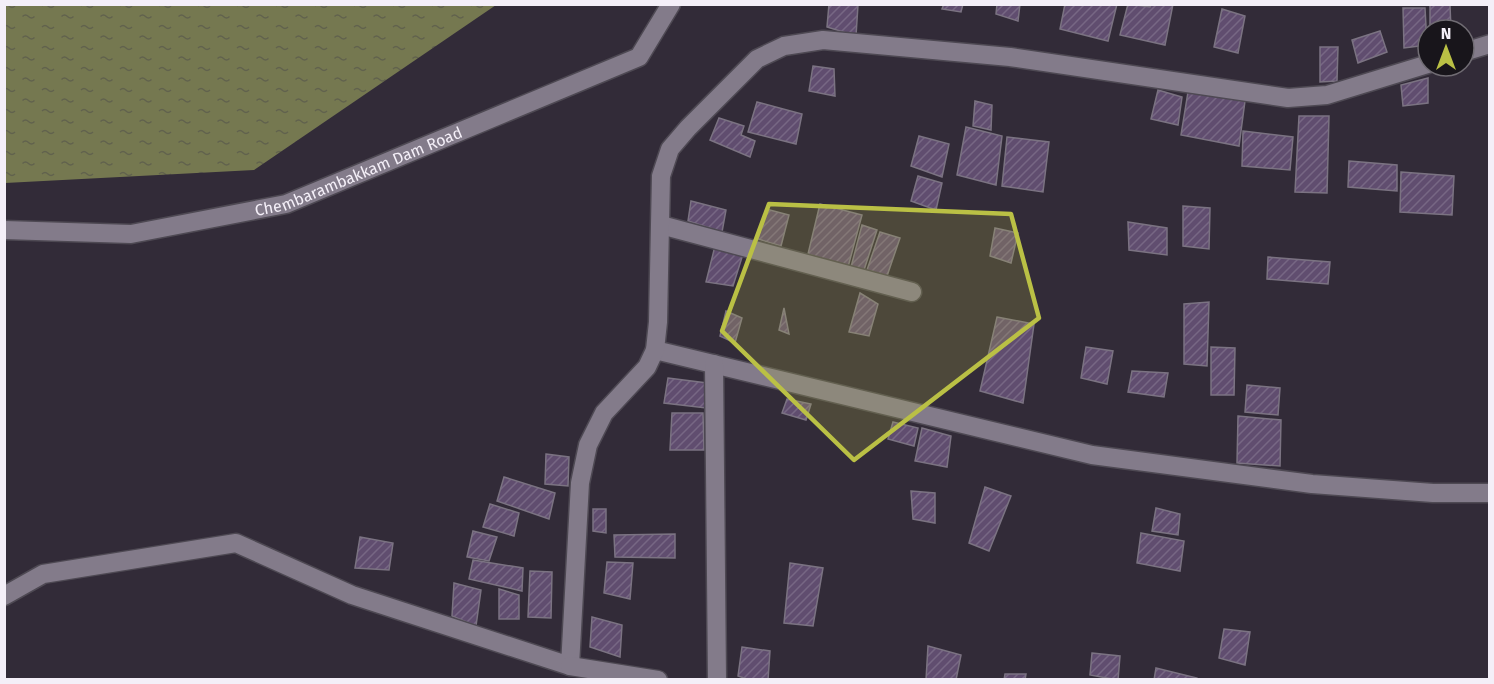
<svg xmlns="http://www.w3.org/2000/svg" width="1494" height="684" font-family="'Fira Sans',sans-serif">
  <style>
    .water { fill: url(#water-ripples) }
    .building { fill: url(#building-hatch); stroke: #7b7382; stroke-width: 1.5 }
    .lines { fill: none; stroke-linecap: round; stroke-linejoin: round }
    .minor-casing { stroke: #4e4953; stroke-width: 21 }
    .minor { stroke: #837b8a; stroke-width: 18 }
    .marked { fill: #bac045; fill-opacity: 0.2; stroke: #bac045; stroke-width: 4.5; stroke-linejoin: round }
    .labels { text-anchor: middle; dominant-baseline: central; stroke-width: 4.5; stroke-linejoin: round; paint-order: stroke }
    .street-label { font-size: 16px; fill: #f4eff8; stroke: #18151b }
  </style>
  <defs>
    <pattern id="water-ripples" width="26" height="14" patternUnits="userSpaceOnUse" patternTransform="scale(1.5)"><rect width="26" height="14" fill="#757850"/><path d="M2 4q2-2 4 0t4 0M15 11q2-2 4 0t4 0" fill="none" stroke="#61624d"/></pattern>
    <pattern id="building-hatch" width="6" height="6" patternUnits="userSpaceOnUse" patternTransform="scale(1.5)"><rect width="6" height="6" fill="#604d6f"/><path d="M-1 1l2-2M0 6l6-6M5 7l2-2" fill="none" stroke="#776784"/></pattern>
  </defs>
  <rect width="100%" height="100%" fill="#322b38"/>
  <!-- water -->
  <path class="water" d="M5,4H496V5L254,170L5,183Z"/>
  <!-- building -->
  <g class="building">
    <path d="M829,4L858,5L856,36L827,27Z"/>
    <path d="M944,4H963L961,12L942,9Z"/>
    <path d="M997,4H1020L1018,21L996,14Z"/>
    <path d="M1065,4H1117L1108,41L1060,29Z"/>
    <path d="M1128,4L1150,7L1151,4H1173L1165,45L1120,35Z"/>
    <path d="M1430,5H1450L1451,30H1430Z"/>
    <path d="M1403,8H1425L1427,45L1404,48Z"/>
    <path d="M1222,9L1245,16L1238,53L1214,47Z"/>
    <path d="M1380,31L1387,52L1358,63L1352,40Z"/>
    <path d="M1320,47H1338L1337,81L1320,82Z"/>
    <path d="M813,66L834,69L835,96L809,91Z"/>
    <path d="M1428,78V103L1403,106L1401,85Z"/>
    <path d="M1158,90L1182,97L1178,125L1151,119Z"/>
    <path d="M1188,92L1245,101L1239,146L1181,135Z"/>
    <path d="M975,101L992,105L991,130L973,126Z"/>
    <path d="M757,102L802,114L796,144L748,132Z"/>
    <path d="M1299,116H1329L1327,193L1295,192Z"/>
    <path d="M719,118L744,126L741,135L755,141L750,157L710,140Z"/>
    <path d="M966,127L1002,136L996,185L957,175Z"/>
    <path d="M1243,131L1293,137L1290,170L1242,166Z"/>
    <path d="M919,136L949,144L942,177L911,166Z"/>
    <path d="M1007,137L1049,142L1043,192L1002,186Z"/>
    <path d="M1349,161L1397,165V191L1348,187Z"/>
    <path d="M1401,172L1454,176L1452,215L1400,212Z"/>
    <path d="M918,176L942,183L936,210L911,201Z"/>
    <path d="M691,201L726,210L722,232L688,221Z"/>
    <path d="M820,204L862,215L848,267L808,254Z"/>
    <path d="M1183,206L1210,208L1209,249L1183,246Z"/>
    <path d="M766,209L789,215L781,246L758,239Z"/>
    <path d="M1128,222L1167,228V255L1129,250Z"/>
    <path d="M862,225L877,230L864,270L851,267Z"/>
    <path d="M995,228L1018,233L1011,263L990,256Z"/>
    <path d="M880,232L900,238L887,276L867,270Z"/>
    <path d="M715,246L743,254L733,286L706,282Z"/>
    <path d="M1268,257L1330,262L1328,284L1267,279Z"/>
    <path d="M860,293L878,304L869,336L849,332Z"/>
    <path d="M1209,302L1207,366L1184,364V304Z"/>
    <path d="M784,308L789,334L779,330Z"/>
    <path d="M726,311L742,318L735,343L720,336Z"/>
    <path d="M997,317L1034,324L1023,403L980,391Z"/>
    <path d="M1086,347L1113,351L1107,384L1081,378Z"/>
    <path d="M1211,347L1235,348L1234,395H1211Z"/>
    <path d="M1132,371L1168,373L1164,397L1128,392Z"/>
    <path d="M668,378L707,383L706,408L664,403Z"/>
    <path d="M1247,385L1280,388L1278,415L1245,412Z"/>
    <path d="M787,399L811,404L806,420L782,413Z"/>
    <path d="M672,413H703L704,450H670Z"/>
    <path d="M1238,416L1281,420L1280,466L1237,463Z"/>
    <path d="M893,422L918,428L914,446L888,439Z"/>
    <path d="M922,428L951,436L947,467L915,461Z"/>
    <path d="M546,454L569,457L568,486L545,484Z"/>
    <path d="M504,477L555,493L549,519L497,501Z"/>
    <path d="M985,487L1011,496L989,551L969,543Z"/>
    <path d="M911,491L935,493V523L913,519Z"/>
    <path d="M490,504L519,513L514,536L483,527Z"/>
    <path d="M1156,508L1180,514L1178,535L1152,531Z"/>
    <path d="M593,509H606V533L593,531Z"/>
    <path d="M473,531L497,537L489,561L467,557Z"/>
    <path d="M1141,533L1184,541L1180,571L1137,563Z"/>
    <path d="M675,534V558L615,557L614,535Z"/>
    <path d="M360,537L393,543L389,570L355,568Z"/>
    <path d="M473,560L523,568L522,591L469,579Z"/>
    <path d="M607,562L633,563L630,599L604,593Z"/>
    <path d="M790,563L823,568L813,626L784,623Z"/>
    <path d="M530,571L552,572L551,618L528,617Z"/>
    <path d="M454,583L481,590L476,626L452,616Z"/>
    <path d="M499,589L519,595V619H499Z"/>
    <path d="M592,617L622,625L620,657L590,647Z"/>
    <path d="M1224,629L1250,632L1245,665L1219,658Z"/>
    <path d="M928,646L961,655L956,680H926Z"/>
    <path d="M742,647L770,651L768,680H750L738,676Z"/>
    <path d="M1092,653L1120,656L1118,680L1090,675Z"/>
    <path d="M1156,668L1197,678V680H1154Z"/>
    <path d="M1005,674H1026L1025,680H1004Z"/>
  </g>
  <g class="lines">
    <!-- minor casing -->
    <g class="minor-casing">
      <g id="minor">
        <path d="M1464,52L1490,44"/>
        <path d="M661,225L912,292"/>
        <path id="s1" d="M4,230L131,234L286,204L639,57L671,4"/>
        <path d="M655,350L1092,455L1312,484L1433,493H1490"/>
        <path d="M714,364L717,680"/>
        <path d="M4,596L43,574L236,543L352,595L570,666L580,483L588,445L604,413L647,367L655,350L658,322L661,176L670,149L688,128L757,59L784,46L823,40L1010,57L1288,98L1327,95L1428,64"/>
        <path d="M570,666L658,680"/>
      </g>
    </g>
    <!-- minor -->
    <use href="#minor" class="minor"/>
  </g>
  <!-- marked area -->
  <path class="marked" d="M769,204L1011,214L1039,318L854,460L722,331Z"/>
  <g class="labels">
    <!-- street labels -->
    <g class="street-label">
      <text stroke="none"><textPath href="#s1" startOffset="364">Chembarambakkam Dam Road</textPath></text>
    </g>
  </g>
  <!-- border -->
  <rect width="1494" height="684" fill="none" stroke="#f4eff8" stroke-width="12"/>
  <!-- north arrow -->
  <g transform="translate(1446 48)"><circle r="28" fill="#18151b" stroke="#706c73" stroke-width="1.5"/>
  <path d="M0-4.5L10 22L0 15L-10 22Z" fill="#bac045"/>
  <text y="-9" font-size="16" font-weight="bold" text-anchor="middle" fill="#f4eff8">N</text>
  </g>
</svg>
